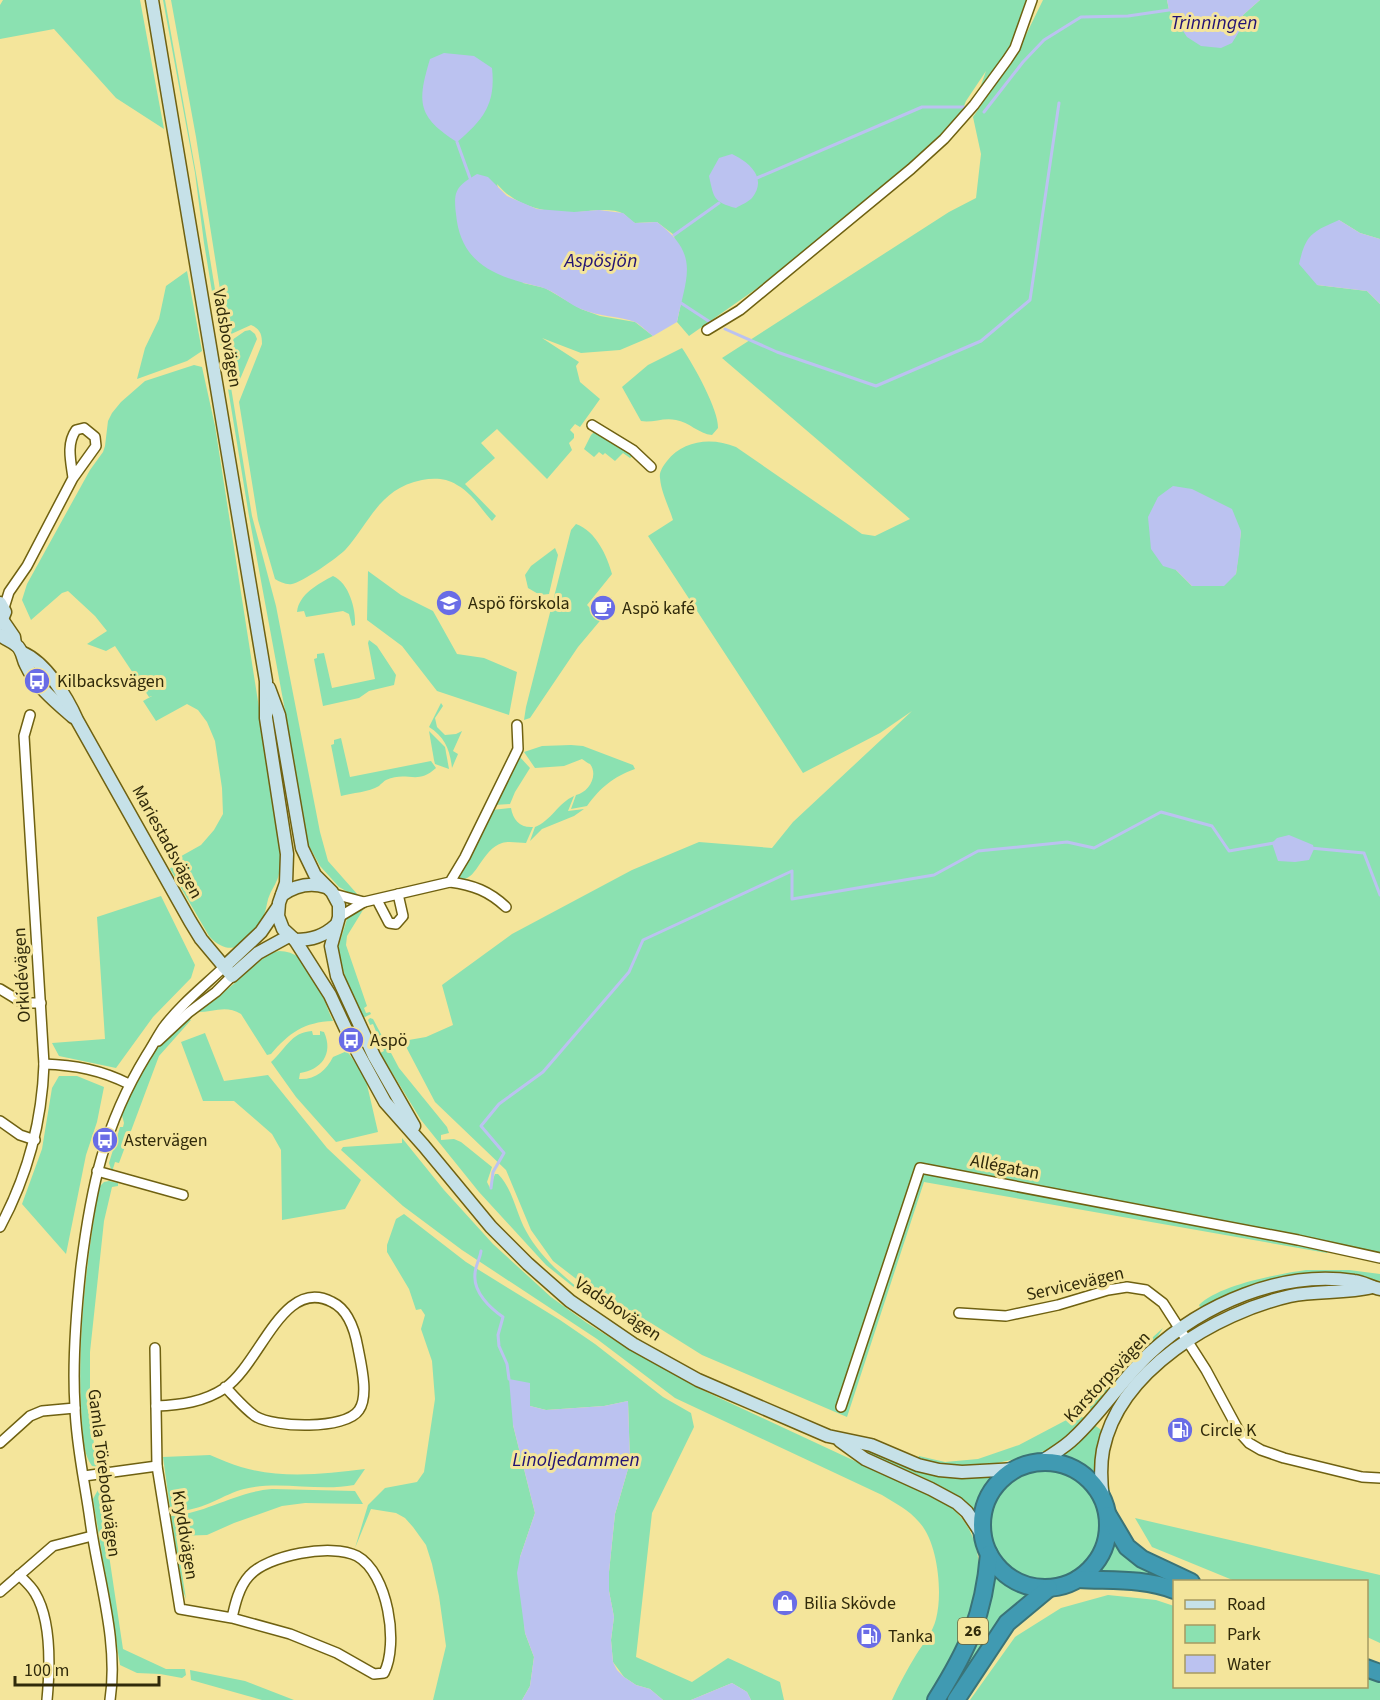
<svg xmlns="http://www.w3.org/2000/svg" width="1380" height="1700" font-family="'Source Sans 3',sans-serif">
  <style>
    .green { fill: #8be1b1; fill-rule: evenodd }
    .water { fill: #bbc2f0 }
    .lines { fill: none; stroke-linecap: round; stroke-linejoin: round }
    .stream { stroke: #bbc2f0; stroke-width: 3 }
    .street-casing { stroke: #6f6111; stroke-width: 12 }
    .secondary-casing { stroke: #6f6111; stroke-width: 15 }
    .highway-casing { stroke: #3a7377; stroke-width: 20 }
    .street { stroke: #fff; stroke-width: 9 }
    .secondary { stroke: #c6e1e8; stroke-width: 12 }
    .highway { stroke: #409ab2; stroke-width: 16 }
    .labels { text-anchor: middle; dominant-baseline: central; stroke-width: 6; stroke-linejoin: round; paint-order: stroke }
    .shield { fill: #f4e59b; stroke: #6b6236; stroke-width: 1.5 }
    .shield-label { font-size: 16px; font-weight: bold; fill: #302a0a }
    .street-label { font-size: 18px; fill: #302a0a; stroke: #f4e59b }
    .poi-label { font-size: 18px; fill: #302a0a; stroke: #f4e59b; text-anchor: start }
    .water-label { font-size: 20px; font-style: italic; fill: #221274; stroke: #f4e59b }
  </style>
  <rect width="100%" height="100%" fill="#f4e59b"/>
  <!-- green -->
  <g class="green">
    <path d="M3,0H140L164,129L116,98L54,29L0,39V5Z"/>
    <path d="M163,0H165L197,179L252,516L276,606L320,832L328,861L358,895H353L339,887L320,866L308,844L303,825L286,716L249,516L204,243L195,173Z"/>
    <path d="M171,0H1029L1011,48L979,91L986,71L966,101L962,111L932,145L874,195L756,289L689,336L677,322L681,303L674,235L657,222L635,223C631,221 628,217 624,214C611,207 592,211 578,212C548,214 516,207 497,184L523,283L545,288L581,309L600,316L635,322L653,336L620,350L581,353L542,338L579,362L576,366L580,382L600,399L580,427L575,424L570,430L574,434V438L569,443L572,450L547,479L497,429L481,443L495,458L465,484L496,516L492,521C480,508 472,493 457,485C446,478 434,478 422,480C380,488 370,522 346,549C339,557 301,583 292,584C286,585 280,582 275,579L258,520L239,402L262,344C262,334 260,329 251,325L229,335L232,340L245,331L250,330L255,334L257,339L238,384L235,385L196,137Z"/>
    <path d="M1043,0H1167L1169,10L1177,20L1240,30L1243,15L1260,0H1380V239L1360,233L1339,220L1317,285L1367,291L1380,304V1254L1329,1244L1327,1253L924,1182L847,1417L702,1355L651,1323L588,1288L553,1261L531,1230L506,1170L435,1102L403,1041L426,1037L453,1025L442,985L512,934L632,870L699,842L772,848L793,822L912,711L880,733L803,773L648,536L673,520C669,507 661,492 660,478C659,472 663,466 667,461C683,440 712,437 736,447L862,534L875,536L910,519L722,358L949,212L976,198L981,154L973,117L1018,51ZM1241,531L1236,574L1207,585L1192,586L1176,570Z"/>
    <path d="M187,271L202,351L187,361L137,379L145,348L159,319L166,286Z"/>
    <path d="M682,348C693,364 719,410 718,428L712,435C699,434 689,422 676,420C664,417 653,423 641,421L622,387L648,365Z"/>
    <path d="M194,365L202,367L215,426L279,836C280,848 281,861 279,873C278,881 273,887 270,894C267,900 267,906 265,912C256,939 233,963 209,936L170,869L176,859L201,845L214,830L223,814L222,788L215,741L207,722L198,710L187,704L156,721L143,701L152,696L149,697L115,646L106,651L87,644L107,631L95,616L68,591L62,593L31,620L22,600L27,584L90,470L103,452L105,446L108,421L112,413L121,402L145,381Z"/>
    <path d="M594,432H598L634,455L630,458L623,453L615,461L605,453L603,455L599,452L594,457L584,449L591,435Z"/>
    <path d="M576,524C596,531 607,556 612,574L587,605L600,618L603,615L604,616L578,647L530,718L524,720L526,707L571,530Z"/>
    <path d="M555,548L558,555L549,594L540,595L528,588L525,575L531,566Z"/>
    <path d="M368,571L401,595L433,611L457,654L484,658L517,672L509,715L437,691L402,646L367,620Z"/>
    <path d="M333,576C349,583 356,609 355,625L352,626L349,614L343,611L306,617L304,611L297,612C299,594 318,584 333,576Z"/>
    <path d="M369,640L377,646L396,675L394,685L369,691L359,698L323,706L314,659L317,658V654L324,653L332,688L375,679L368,643Z"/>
    <path d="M441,703L443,706L435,718L437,727L445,735L456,734L462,731L453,751L458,754L452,768C450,750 445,737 429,727Z"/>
    <path d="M429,731L445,747L449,769L435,764L434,760Z"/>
    <path d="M341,738L350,777L431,761L436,768C416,786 408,770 386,780C384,781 381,784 379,786C369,792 352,793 341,796L331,745L334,744V740Z"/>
    <path d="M571,745L583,746L633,765L635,769C613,777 601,787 587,806L571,809L576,795C588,793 599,776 590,764C589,764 582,759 582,759L564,766L535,768L524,752L542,746Z"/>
    <path d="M519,756L530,768L515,792L510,804L494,805Z"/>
    <path d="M574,796L568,811L584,809L574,816L542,829L530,841L535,827C551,821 558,803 574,796Z"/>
    <path d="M511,808C513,820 520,828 533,827L526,843C519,843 509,841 502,843C481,850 477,881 461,879L458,874L492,810Z"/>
    <path d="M161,896L195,965L191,978L153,1017L116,1068L59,1056L52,1043L105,1039L97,917Z"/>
    <path d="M363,910L347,936L346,945L367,1006L364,1008L366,1013L370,1012L371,1014L363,1018L346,980L340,959L338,948L347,919L349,915Z"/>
    <path d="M279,951C313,951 321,996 333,1021C304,1022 289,1033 271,1054L267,1055L241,1014C225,1004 212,1013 195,1012L215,1000L268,954Z"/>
    <path d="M370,1018L373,1019L399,1068L447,1127L449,1133L441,1135V1140L454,1139L461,1142L492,1167L487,1182L490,1188L495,1174H498C513,1189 516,1213 526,1231C540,1257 564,1277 587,1295L586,1297L546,1265L479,1192L421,1120L380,1053L384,1051L373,1024L370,1025L368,1020Z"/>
    <path d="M188,1019L191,1020L159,1056L119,1163L115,1162L112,1172L109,1163L120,1127H123L124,1123L122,1115C133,1090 161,1029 188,1019Z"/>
    <path d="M312,1031L313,1035H320V1031L324,1032C334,1054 321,1070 300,1073L299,1079C315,1080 326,1071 333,1057L347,1051L365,1076L378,1132L336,1142L296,1097L271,1062C285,1050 291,1032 312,1031Z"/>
    <path d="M205,1033L224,1081L268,1075L327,1148L361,1180L345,1209L282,1220L281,1150L272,1134L234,1101H203L181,1042Z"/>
    <path d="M59,1076H77L104,1087L97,1122L86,1155L66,1254L22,1204L42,1149L52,1088Z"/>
    <path d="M402,1138L444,1190L493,1244L551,1297L587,1323L622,1345L698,1388L945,1503C982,1527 985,1576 973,1615C971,1622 966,1629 963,1636C952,1658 940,1679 927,1700H892C899,1684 907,1670 916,1655C923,1644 933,1632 936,1619C943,1593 938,1542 919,1522C909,1510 895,1503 882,1495L675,1398L597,1339L462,1250L403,1206L341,1150L343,1147L402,1143Z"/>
    <path d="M109,1181L118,1183V1186L112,1187L104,1221L90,1352V1389L95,1461L103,1467L92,1466C83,1454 83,1436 82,1422C76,1343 86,1265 99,1187L104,1182Z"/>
    <path d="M404,1214L466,1262L560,1320L595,1344L663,1397L691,1413L694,1427L652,1513L636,1657L692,1682L728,1658L780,1682L784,1700H751L747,1692L732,1683L691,1700H663L650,1689L636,1685L624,1677L613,1662L611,1640L614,1617L609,1591V1572L615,1514L630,1462L628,1401L604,1406L546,1410L530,1406L513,1425L535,1513L520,1557L525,1633L534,1657L530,1686L522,1700H433L446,1646L439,1596L432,1564L426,1545L413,1527L405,1518L396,1513L371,1509L355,1548L368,1505L385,1488L417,1482L424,1472L435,1399L432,1361L421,1329L425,1315L421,1309L416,1310L409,1289L387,1252V1245L396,1219Z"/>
    <path d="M1306,1270H1349L1380,1274V1281L1343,1276H1311L1203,1309H1201L1199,1305C1219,1285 1278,1274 1306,1270Z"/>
    <path d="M1163,1328L1154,1342L1137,1357L1091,1413L1090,1406C1113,1379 1135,1352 1163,1328Z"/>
    <path d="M1074,1416L1086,1418C1076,1429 1067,1439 1054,1446C1044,1453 1031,1455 1019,1458C981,1468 956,1469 918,1459L919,1456L945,1462L978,1459L1019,1445Z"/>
    <path d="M1093,1424L1104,1432L1097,1478L1094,1480L1079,1468L1057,1460L1056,1457Z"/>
    <path d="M869,1450L912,1468L1000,1474L1001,1477L988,1494L981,1514L977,1515C951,1484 904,1470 867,1453Z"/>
    <path d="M210,1455C220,1459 231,1464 241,1467C281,1479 324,1474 365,1469L354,1485C318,1492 280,1480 244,1489C220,1495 195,1517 170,1508L163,1457Z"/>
    <circle cx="1046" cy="1526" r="58"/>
    <path d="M99,1488L123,1649L166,1669H185L186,1675L182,1678L160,1674L137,1673L120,1665L93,1499Z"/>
    <path d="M272,1489L355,1491L363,1504L305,1503L282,1506L234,1523L207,1535L176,1536L186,1599L183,1591L171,1516C207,1513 235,1492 272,1489Z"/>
    <path d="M1135,1518L1380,1575V1643L1367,1637L1366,1582L1235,1581L1152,1547Z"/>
    <path d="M1111,1540H1115L1177,1581L1091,1575L1104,1559Z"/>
    <path d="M996,1570L1012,1583L1032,1591L1033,1594L1009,1611L971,1665L967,1663C983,1631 992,1609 993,1572Z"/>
    <path d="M1108,1595L1156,1600L1174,1606V1686H1366L1367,1677L1380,1682V1700H970L1015,1637L1061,1608Z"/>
    <path d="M190,1670L245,1681L294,1700H262L191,1680Z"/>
  </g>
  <!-- water -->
  <g class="water">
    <path d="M1167,0H1260L1243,15L1240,30L1232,43L1221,48L1201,46L1187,37L1169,10Z"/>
    <path d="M444,53L474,56L492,68C496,104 483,120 457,142C417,117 417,102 430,59Z"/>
    <path d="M732,154C749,162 768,178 752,198C748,202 741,205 736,208C713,202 714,198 709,176L719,158Z"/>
    <path d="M477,174L488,177L507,196L537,209L574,212L599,210L623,213L635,223L657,222C701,255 686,277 677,322L653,336C647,332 641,325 635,322C619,316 599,317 581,309C569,304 558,294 546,289C539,286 531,285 524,283C484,272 460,256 456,214C453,190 457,186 477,174Z"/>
    <path d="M1339,220L1360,233L1380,239V304L1367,291L1317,285L1299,264C1306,234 1312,232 1339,220Z"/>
    <path d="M1173,486L1192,489L1232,509L1241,531L1239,554L1236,574L1224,586H1192L1176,570L1163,566L1151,549L1148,517L1158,497Z"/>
    <path d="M1289,835L1313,845L1314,849L1309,860L1295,862L1278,861L1272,843L1277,838Z"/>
    <path d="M509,1379L530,1383V1406L546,1410L604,1406L628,1401L630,1462L615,1514L609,1572V1591L614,1617L611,1640L613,1662L617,1670L624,1677L636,1685L650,1689L663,1700H522L530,1686L534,1657L525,1633L517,1573L520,1557L535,1513L513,1425Z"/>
    <path d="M732,1683L747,1692L751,1700H691Z"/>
  </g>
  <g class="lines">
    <!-- stream -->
    <g class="stream">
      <path d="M984,112L1023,62L1044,40L1081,17L1128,16L1169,10"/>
      <path d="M457,142L470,178"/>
      <path d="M757,178L922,107H964"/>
      <path d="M674,235L719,203"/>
      <path d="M681,303L710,322"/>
      <path d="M725,329L777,352L876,386L981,341L1030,300L1059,103"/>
      <path d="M1310,848L1364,853L1380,895"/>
      <path d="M491,1188L493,1172L504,1153L481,1126L499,1104L543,1072L629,972L643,940L792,871V899L934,875L978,851L1067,842L1094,848L1161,812L1212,826L1229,851L1274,843"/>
      <path d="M481,1251C480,1259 475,1266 475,1274C473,1292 490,1308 503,1317L498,1335L499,1346L507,1364L509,1379"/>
    </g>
    <!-- street casing -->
    <g class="street-casing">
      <g id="street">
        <path d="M707,330L740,310L911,169L944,139L974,105L1007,60L1015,48L1032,0"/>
        <path d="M592,425L633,450L651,467"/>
        <path d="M4,608L9,592L27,566L73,478L96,446L95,437L84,428L76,430C66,444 71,462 73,478"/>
        <path d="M450,882C473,885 489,891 506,907"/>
        <path d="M334,894L364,902"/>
        <path d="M377,900L389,923L396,924L403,916L398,894"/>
        <path d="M339,917L364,902L450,882L465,857L518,749L517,725"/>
        <path d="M0,989L23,1003H41"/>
        <path d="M158,1041L188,1013L216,992L232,976"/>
        <path d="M44,1064C75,1065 101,1070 129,1084"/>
        <path d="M0,1121L20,1135L35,1140"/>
        <path d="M97,1171L183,1195"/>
        <path d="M0,1227C28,1175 42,1122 44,1064L24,736L30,715"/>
        <path d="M959,1313L1006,1316L1058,1305L1108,1290L1127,1287L1146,1290L1163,1303L1206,1370L1240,1433L1249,1443L1261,1450L1284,1458L1362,1477L1380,1478"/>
        <path d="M155,1348L157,1466L180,1609L232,1618L290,1634L337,1653L374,1674L384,1673C399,1644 388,1573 357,1556C332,1543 267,1555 249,1576C239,1587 235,1604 232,1618"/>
        <path d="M156,1406C181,1405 204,1402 225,1388C261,1363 283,1276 332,1302C349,1310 355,1331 358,1348C361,1364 369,1396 359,1410C346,1430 274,1428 255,1416C244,1408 235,1397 225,1387"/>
        <path d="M841,1407L920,1168L1298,1240L1380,1258"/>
        <path d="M0,1443L30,1416L42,1411L75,1408"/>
        <path d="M84,1476L157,1466"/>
        <path d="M19,1575C24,1580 31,1586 35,1593C52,1621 50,1668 47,1700"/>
        <path d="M0,1592L53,1546L92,1536"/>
        <path d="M110,1700C119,1641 98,1579 90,1520C85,1483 76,1445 75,1407C72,1361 76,1313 81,1267C91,1187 104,1125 146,1056C152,1047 157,1037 163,1028C180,1005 203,987 224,967"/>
      </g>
    </g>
    <!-- secondary casing -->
    <g class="secondary-casing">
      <g id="secondary">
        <path d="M152,0L266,681V718L287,854L286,883L279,903L278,916L283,929L295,940C312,940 324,936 336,925"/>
        <path d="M0,603L5,612L0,624"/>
        <path d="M3,621L14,637L15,644"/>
        <path d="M0,635C5,639 11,641 16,645C23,650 22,658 26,665C35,685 57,703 73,717"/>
        <path d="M23,653C46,663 67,697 77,720L190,921L201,939L232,976L258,953L289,936"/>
        <path d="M269,688L279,715L302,848L315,875L332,892L339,905V917L331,946L337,976L374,1056L414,1126"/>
        <path d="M282,895C296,885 310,882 326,887"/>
        <path d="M295,940L330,995L351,1040L385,1102L424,1146L491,1227L528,1264L570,1301L633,1344L698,1380L828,1436L871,1445L918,1465L939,1470L962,1472L1017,1469"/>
        <path d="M224,967L261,932L278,907"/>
        <path d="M840,1441L865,1459L931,1489L957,1503L967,1512L983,1536"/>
        <path d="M1041,1462C1052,1454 1064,1448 1074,1438C1102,1412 1122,1379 1150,1353C1203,1304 1281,1270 1354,1281C1363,1282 1371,1287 1380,1289"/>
        <path d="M1103,1500C1101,1484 1100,1466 1103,1450C1119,1370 1216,1313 1290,1296C1317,1290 1345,1294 1372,1287"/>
      </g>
    </g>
    <!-- highway casing -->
    <g class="highway-casing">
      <g id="highway">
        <circle cx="1045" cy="1525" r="63"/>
        <path d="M1108,1515L1127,1547L1142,1559L1191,1582"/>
        <path d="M1078,1579C1110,1581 1144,1578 1174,1590"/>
        <path d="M1366,1668L1380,1673"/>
        <path d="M936,1700C968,1649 984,1615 989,1554"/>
        <path d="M956,1700L1007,1623L1049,1588"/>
      </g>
    </g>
    <!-- street -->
    <use href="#street" class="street"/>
    <!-- secondary -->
    <use href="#secondary" class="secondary"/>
    <!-- highway -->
    <use href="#highway" class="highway"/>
  </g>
  <!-- icons -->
  <defs>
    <g id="school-disc" transform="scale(1.35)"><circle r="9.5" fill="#696ce6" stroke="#f4e59b"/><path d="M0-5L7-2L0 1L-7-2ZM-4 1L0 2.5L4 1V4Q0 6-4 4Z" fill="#fff"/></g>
    <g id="cafe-disc" transform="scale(1.35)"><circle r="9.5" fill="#696ce6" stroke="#f4e59b"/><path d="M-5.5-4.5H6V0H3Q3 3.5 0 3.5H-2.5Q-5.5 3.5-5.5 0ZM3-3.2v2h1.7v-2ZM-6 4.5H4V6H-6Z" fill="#fff"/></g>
    <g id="bus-disc" transform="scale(1.35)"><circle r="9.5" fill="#696ce6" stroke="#f4e59b"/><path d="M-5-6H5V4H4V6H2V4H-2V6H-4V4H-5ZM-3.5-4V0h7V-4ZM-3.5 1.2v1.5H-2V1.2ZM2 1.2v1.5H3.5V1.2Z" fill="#fff"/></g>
    <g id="fuel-disc" transform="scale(1.35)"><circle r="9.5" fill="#696ce6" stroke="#f4e59b"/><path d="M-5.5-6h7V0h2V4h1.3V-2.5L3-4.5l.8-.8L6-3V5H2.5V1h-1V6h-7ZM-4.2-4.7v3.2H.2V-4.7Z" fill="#fff"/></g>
    <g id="shop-disc" transform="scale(1.35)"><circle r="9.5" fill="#696ce6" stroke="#f4e59b"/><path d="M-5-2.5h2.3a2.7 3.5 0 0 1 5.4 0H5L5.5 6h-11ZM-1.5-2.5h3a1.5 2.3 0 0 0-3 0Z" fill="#fff"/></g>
  </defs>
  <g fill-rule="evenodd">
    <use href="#school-disc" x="449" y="603"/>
    <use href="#cafe-disc" x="603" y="608"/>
    <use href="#bus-disc" x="37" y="681"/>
    <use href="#bus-disc" x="351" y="1040"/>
    <use href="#bus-disc" x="105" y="1140"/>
    <use href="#fuel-disc" x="1180" y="1430"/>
    <use href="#shop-disc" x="785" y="1603"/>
    <use href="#fuel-disc" x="869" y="1636"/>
  </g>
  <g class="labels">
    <!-- shield labels -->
    <rect class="shield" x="958" y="1618" width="30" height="26" rx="4.5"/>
    <g class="shield-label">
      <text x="973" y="1631">26</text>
    </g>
    <!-- street labels -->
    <g class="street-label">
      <text transform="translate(227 338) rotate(80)">Vadsbovägen</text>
      <text transform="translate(167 842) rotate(61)">Mariestadsvägen</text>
      <text transform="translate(22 975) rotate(-93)">Orkidévägen</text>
      <text transform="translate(1005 1167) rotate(11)">Allégatan</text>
      <text transform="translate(1075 1284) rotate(-13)">Servicevägen</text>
      <text transform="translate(618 1309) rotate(34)">Vadsbovägen</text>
      <text transform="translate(1107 1377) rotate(-47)">Karstorpsvägen</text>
      <text transform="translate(104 1473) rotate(83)">Gamla Törebodavägen</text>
      <text transform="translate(185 1535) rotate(81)">Kryddvägen</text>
    </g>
    <!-- poi labels -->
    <g class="poi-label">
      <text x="468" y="603">Aspö förskola</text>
      <text x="622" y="608">Aspö kafé</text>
      <text x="57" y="681">Kilbacksvägen</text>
      <text x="370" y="1040">Aspö</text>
      <text x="124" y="1140">Astervägen</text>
      <text x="1200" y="1430">Circle K</text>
      <text x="804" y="1603">Bilia Skövde</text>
      <text x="888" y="1636">Tanka</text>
    </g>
    <!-- water labels -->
    <g class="water-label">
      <text x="1214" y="23">Trinningen</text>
      <text x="601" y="261">Aspösjön</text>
      <text x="576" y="1460">Linoljedammen</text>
    </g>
  </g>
  <!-- legend -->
  <rect x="1173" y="1580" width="195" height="108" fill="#f4e59b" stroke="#a69a61" stroke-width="1.5"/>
  <rect x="1185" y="1600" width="30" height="9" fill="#c6e1e8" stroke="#a69a61" stroke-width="1.5"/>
  <text x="1227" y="1610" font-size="18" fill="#302a0a">Road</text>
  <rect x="1185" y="1625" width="30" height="18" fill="#8be1b1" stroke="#a69a61" stroke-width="1.5"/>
  <text x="1227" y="1640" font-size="18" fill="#302a0a">Park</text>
  <rect x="1185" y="1655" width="30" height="18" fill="#bbc2f0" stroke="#a69a61" stroke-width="1.5"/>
  <text x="1227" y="1670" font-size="18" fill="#302a0a">Water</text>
  <!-- scale -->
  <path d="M15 1676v9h144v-9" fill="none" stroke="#302a0a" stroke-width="3"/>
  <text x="24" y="1676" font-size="18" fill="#302a0a" stroke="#f4e59b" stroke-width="4.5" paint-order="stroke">100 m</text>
</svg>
